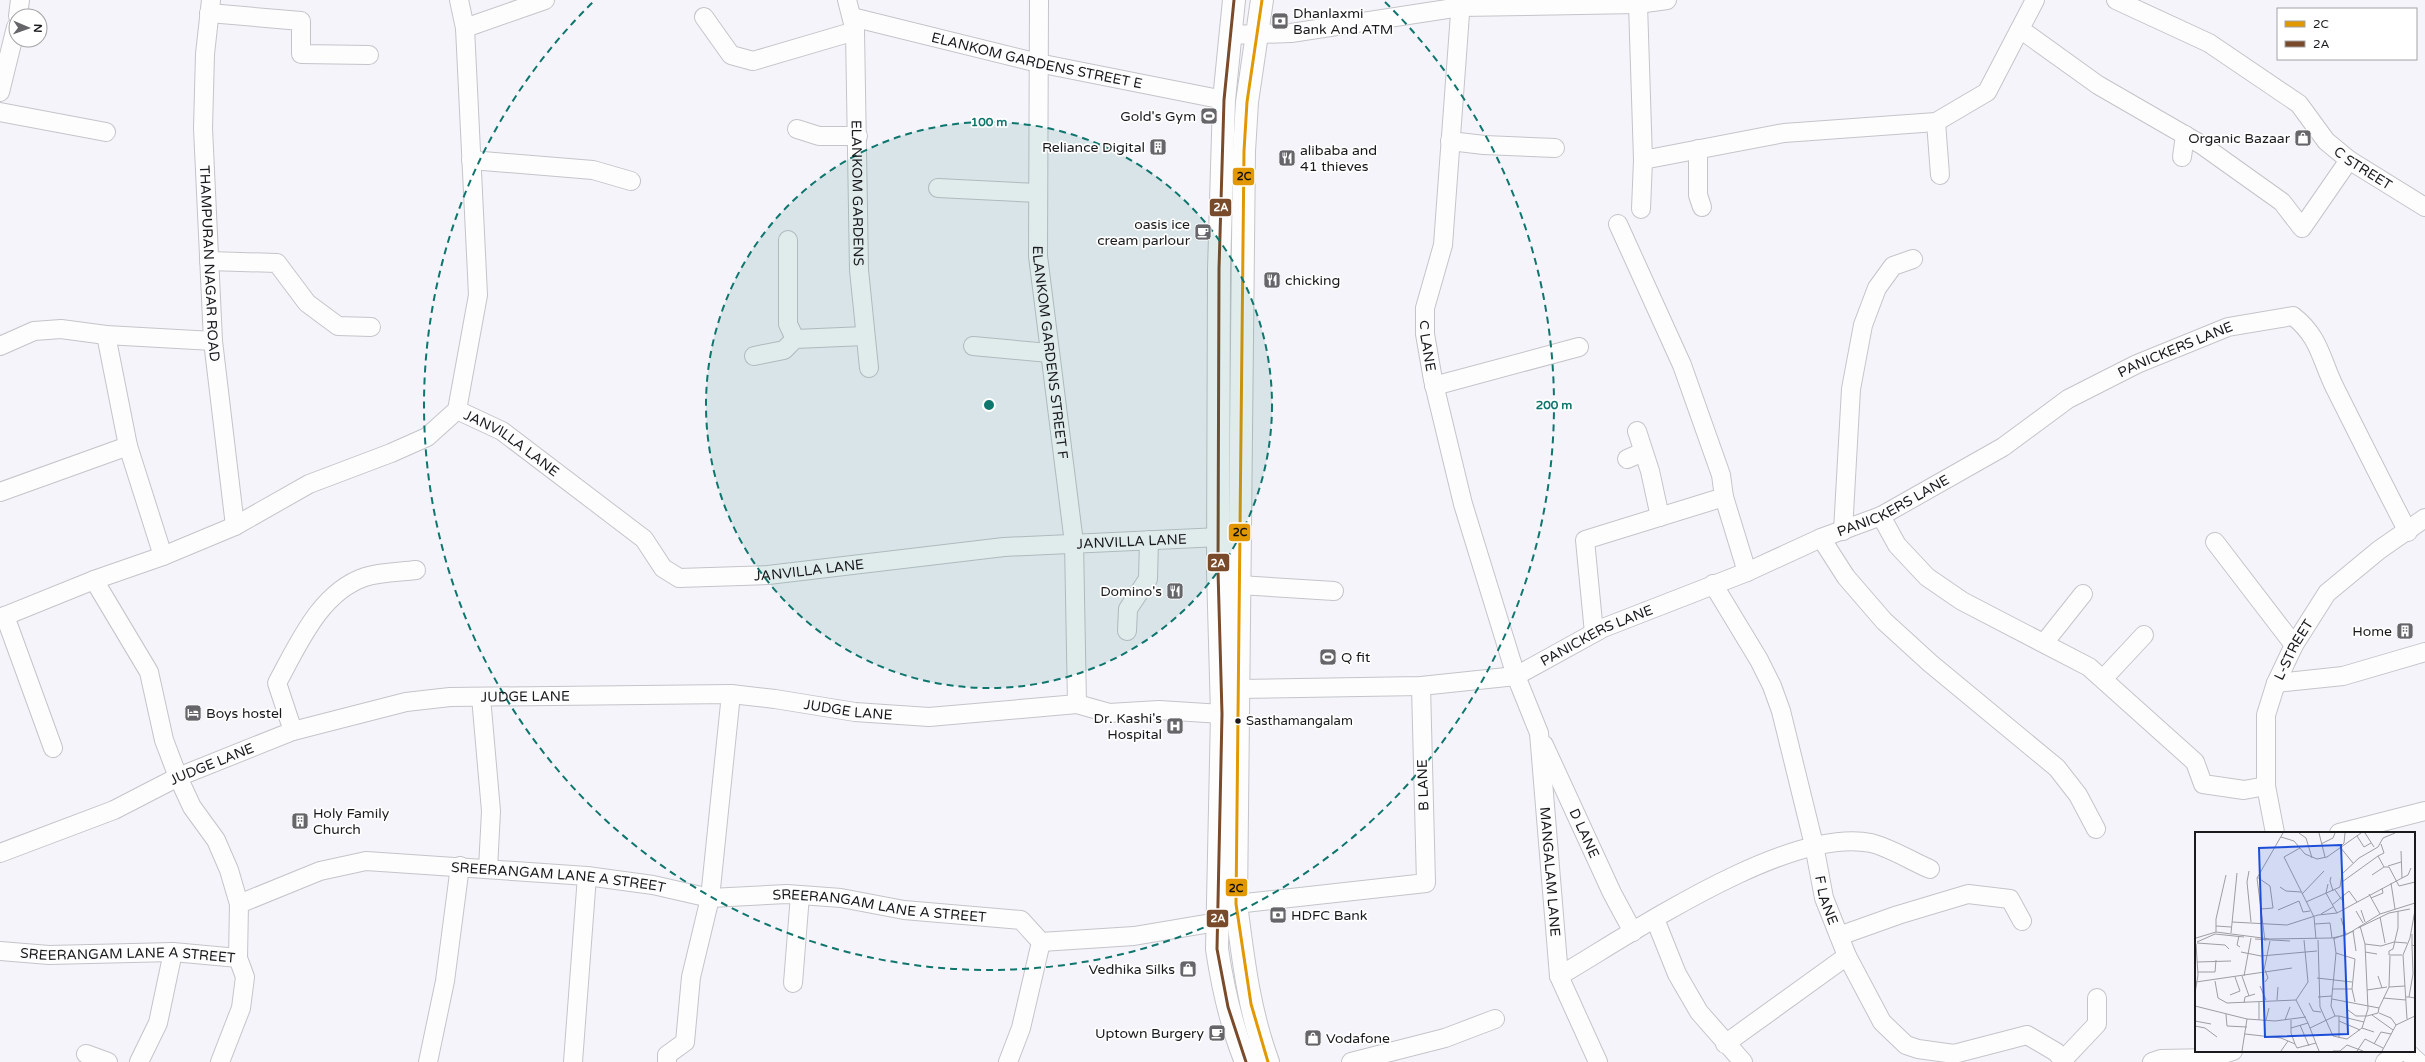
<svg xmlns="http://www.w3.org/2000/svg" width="2425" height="1062" font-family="'Varela Round',sans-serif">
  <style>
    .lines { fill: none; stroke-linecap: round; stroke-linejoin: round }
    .minor-casing { stroke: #c4c5c9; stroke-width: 20 }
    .major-casing { stroke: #c4c5c9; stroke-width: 24 }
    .minor { stroke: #fdfdfe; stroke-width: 18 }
    .major { stroke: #fdfdfe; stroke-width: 22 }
    .bus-1-casing { stroke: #fff; stroke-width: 6 }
    .bus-2-casing { stroke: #fff; stroke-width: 6 }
    .bus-1 { stroke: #e19803; stroke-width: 3 }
    .bus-2 { stroke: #7a4b2a; stroke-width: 3 }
    .ring { fill: none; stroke: #0f766e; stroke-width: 2; stroke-dasharray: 7 5 }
    .bus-dot { fill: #1a1a1d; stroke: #fff; stroke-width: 1.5 }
    .labels { text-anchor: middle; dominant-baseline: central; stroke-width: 3.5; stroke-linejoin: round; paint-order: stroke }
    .bus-label { font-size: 13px; fill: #1a1a1d; stroke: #fff; text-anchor: start }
    .poi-label { font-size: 14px; fill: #1a1a1d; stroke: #fff; text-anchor: end }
    .street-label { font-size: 14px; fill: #1a1a1d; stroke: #fff }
    .inset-road { fill: none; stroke: #9d9da2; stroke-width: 1 }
    .view { fill: #1d4ed8; fill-opacity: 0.15; stroke: #1d4ed8; stroke-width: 2 }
    .inset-edge { fill: none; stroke: #1a1a1d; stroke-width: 2 }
    .centre { fill: #0f766e; stroke: #fff; stroke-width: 2 }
    .ring-label { font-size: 12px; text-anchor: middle; font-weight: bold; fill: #0f766e; stroke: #fff; stroke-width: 3.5; stroke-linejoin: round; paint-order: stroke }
    .line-badge { stroke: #fff; stroke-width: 1.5 }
    .badge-label { font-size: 11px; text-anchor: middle; font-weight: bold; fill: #fff }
    .pale-badge-label { font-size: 11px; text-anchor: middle; font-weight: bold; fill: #111 }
  </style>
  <rect width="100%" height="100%" fill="#f4f4fa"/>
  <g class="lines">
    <!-- minor casing -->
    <g class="minor-casing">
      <g id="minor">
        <path id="s1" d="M211,0L205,54L203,128L213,341L235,526"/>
        <path id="s2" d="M847,0L855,31L859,270L869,368"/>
        <path id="s3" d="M1039,0L1038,256L1074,543L1077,704"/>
        <path id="s4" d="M1461,0L1443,245L1425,308V334L1433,380L1463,504L1516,676L1539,733L1559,976L1598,1062"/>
        <path id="s5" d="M2116,0L2209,43L2299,104L2326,141L2349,160L2425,207"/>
        <path d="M1638,4L1643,160L1784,133L1936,122L1987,92L2035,0"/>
        <path d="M209,13L301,21V54L369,55"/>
        <path d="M18,16L20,0"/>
        <path d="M704,17L731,55L753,61L855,31"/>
        <path id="s6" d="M852,17L1038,63L1224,100"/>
        <path d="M465,28L545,0"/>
        <path d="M2020,29L2098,85L2202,145L2282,202L2302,228L2349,160"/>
        <path d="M1229,35L1291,33L1460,7L1638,4L1667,0"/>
        <path d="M0,92L16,27"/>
        <path d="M0,112L106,132"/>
        <path d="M1936,122L1940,175"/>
        <path d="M797,129L819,136H858"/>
        <path d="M1450,141L1484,145L1555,148"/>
        <path d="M1698,149V195L1702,207"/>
        <path d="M2182,157L2185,135"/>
        <path d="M471,160L593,170L631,181"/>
        <path d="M938,188L1038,193"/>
        <path d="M1641,209L1643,160"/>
        <path d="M788,240V324L795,339"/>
        <path d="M209,261L277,263L307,303L338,326L371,327"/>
        <path d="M106,335L128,446L163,556"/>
        <path d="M0,346L34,331L61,329L106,335L213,341"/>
        <path d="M973,346L1049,353"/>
        <path d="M754,356L784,350L795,339L865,336"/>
        <path d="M1434,386L1579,347"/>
        <path id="s7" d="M457,410L502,431L644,539L663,568L679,578L768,575L1004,547L1220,537"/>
        <path d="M1637,431L1650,471L1660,517"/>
        <path d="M1627,459L1643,452"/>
        <path d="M0,492L128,446"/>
        <path d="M1724,497L1747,572"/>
        <path d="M1881,516L1897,545L1927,577L1962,601L2089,667L2195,762L2203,784L2244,790L2266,786"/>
        <path d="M1843,531L1851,389L1863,325L1877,288L1893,266L1913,259"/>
        <path d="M1821,538L1846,577L1884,621L1930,663L2057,768L2078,795L2096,829"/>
        <path d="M2215,542L2294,645"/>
        <path d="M94,580L149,672L164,740L178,777L192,807L216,840L229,870L239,904"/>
        <path id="s8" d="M1713,584L1759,660L1772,686L1781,711L1814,845L1824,898L1847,956L1882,1022L1906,1045L1918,1049L1954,1054L2027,1035L2056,1052L2064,1062"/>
        <path d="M1239,585L1334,591"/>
        <path d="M5,616L53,748"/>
        <path d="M0,618L94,580L163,556L235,526L309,484L391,453L427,437L457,410L478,295L465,28L459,0"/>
        <path d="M1127,631L1128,609L1148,579L1149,540"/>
        <path d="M1594,633L1585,540L1724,497L1721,475L1682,365L1618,224"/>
        <path d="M2044,643L2083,594"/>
        <path d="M2103,679L2144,635"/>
        <path d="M2276,683L2343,676L2425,652"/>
        <path id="s9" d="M1238,689L1421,686L1516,676L1603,628L1747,572L1821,538L1881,516L2003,447L2068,399L2137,364L2228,327L2293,316C2320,337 2321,360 2335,388C2359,436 2383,484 2408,532"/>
        <path d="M481,697L491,811L488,869"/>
        <path d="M293,731L277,683C298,645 320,592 365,577C380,572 400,572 416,570"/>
        <path id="s10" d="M1544,745L1612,893L1633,932"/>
        <path id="s11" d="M2275,833L2266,786V715L2276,683L2294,645L2327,593L2379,550L2425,518"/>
        <path d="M2339,833L2425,811"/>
        <path id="s12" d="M0,853L114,810L178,777L293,731L406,702L450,697L731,694L775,699L855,712L929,717L1077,704L1109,713L1159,710L1222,714"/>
        <path d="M1236,904L1426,883L1421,686"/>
        <path d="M1655,919L1677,974L1699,1012L1743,1062"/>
        <path d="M1839,936L1898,915L1968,894L2010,899L2022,921"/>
        <path d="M1041,942L1134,936L1217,922"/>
        <path id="s13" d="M0,951L49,955L173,952L238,958L239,904L320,871L366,861L587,876L653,885L710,898L787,894L841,898L904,910L1021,920L1041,942L1021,1028L1008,1062"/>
        <path d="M1559,976C1631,934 1788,826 1871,843C1889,847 1913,862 1930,869"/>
        <path d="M793,983L800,895"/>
        <path d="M1725,1044L1847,956"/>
        <path d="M2406,1051L2418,1062"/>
        <path d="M86,1054L108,1062"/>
        <path d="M2063,1060L2097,1024V998"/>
        <path d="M139,1062L158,1023L173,952"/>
        <path d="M220,1062L241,1008L245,977L238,958"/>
        <path d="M428,1062L445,981L460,866"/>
        <path d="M573,1062L587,876"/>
        <path d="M667,1062V1055L685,1042L691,977L710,898L731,694"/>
        <path d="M1351,1062L1445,1038L1495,1019"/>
        <path d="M2152,1062L2161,1059L2211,1058L2233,1051"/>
        <path d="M2385,1062L2402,1051"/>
      </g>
    </g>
    <!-- major casing -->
    <g class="major-casing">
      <g id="major">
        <path d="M1234,0L1224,100L1219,269L1218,571L1222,714L1217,949C1223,989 1231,1025 1246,1062"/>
        <path d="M1262,0L1247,102L1244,151L1236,904C1243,958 1249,1011 1268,1062"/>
      </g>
    </g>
    <!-- minor -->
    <use href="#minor" class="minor"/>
    <!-- major -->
    <use href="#major" class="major"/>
    <!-- bus-1 casing -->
    <g class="bus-1-casing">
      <path id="bus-1" d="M1262,0L1247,102L1244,151L1236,904L1251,1004L1268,1062"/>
    </g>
    <!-- bus-2 casing -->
    <g class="bus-2-casing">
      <path id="bus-2" d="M1234,0L1224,100L1219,269L1218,571L1222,714L1217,949L1228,1007L1246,1062"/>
    </g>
    <!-- bus-1 -->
    <use href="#bus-1" class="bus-1"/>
    <!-- bus-2 -->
    <use href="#bus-2" class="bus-2"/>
  </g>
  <!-- distance rings -->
  <circle cx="989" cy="405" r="283" fill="#0f766e" fill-opacity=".12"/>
  <g class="ring">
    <circle cx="989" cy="405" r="283"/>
    <path d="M1385 2A565 565 0 1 1 593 2"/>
  </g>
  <!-- icons -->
  <defs>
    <g id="bank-square" transform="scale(0.9)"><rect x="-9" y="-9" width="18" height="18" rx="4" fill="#66666a" stroke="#fff"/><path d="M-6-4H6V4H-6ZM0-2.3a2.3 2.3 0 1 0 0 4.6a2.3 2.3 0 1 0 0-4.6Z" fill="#fff"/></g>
    <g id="stadium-square" transform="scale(0.9)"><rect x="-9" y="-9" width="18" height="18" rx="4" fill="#66666a" stroke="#fff"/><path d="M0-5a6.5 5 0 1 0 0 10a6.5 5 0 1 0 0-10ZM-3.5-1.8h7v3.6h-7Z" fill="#fff"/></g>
    <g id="shop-square" transform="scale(0.9)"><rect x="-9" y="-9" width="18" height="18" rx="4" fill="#66666a" stroke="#fff"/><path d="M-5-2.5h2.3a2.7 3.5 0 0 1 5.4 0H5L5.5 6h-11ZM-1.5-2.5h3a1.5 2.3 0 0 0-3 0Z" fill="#fff"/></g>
    <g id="building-square" transform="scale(0.9)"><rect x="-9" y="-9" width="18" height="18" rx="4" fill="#66666a" stroke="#fff"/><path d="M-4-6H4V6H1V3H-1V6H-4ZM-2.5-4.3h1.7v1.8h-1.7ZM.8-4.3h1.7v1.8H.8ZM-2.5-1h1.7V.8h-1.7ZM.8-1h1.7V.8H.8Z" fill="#fff"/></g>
    <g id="restaurant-square" transform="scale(0.9)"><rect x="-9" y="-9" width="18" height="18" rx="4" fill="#66666a" stroke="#fff"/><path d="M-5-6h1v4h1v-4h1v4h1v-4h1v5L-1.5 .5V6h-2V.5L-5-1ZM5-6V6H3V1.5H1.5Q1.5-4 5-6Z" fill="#fff"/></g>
    <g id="cafe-square" transform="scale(0.9)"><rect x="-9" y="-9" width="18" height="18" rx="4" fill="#66666a" stroke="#fff"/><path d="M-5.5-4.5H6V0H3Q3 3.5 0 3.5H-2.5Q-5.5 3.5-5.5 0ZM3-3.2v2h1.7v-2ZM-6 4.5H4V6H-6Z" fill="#fff"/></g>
    <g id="hotel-square" transform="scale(0.9)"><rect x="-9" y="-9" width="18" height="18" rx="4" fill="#66666a" stroke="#fff"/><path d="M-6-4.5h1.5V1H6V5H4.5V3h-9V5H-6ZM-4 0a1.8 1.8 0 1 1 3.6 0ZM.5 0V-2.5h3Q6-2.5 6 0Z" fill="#fff"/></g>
    <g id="hospital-square" transform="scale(0.9)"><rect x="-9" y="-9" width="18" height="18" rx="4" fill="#66666a" stroke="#fff"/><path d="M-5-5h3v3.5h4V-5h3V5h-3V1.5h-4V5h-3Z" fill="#fff"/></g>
  </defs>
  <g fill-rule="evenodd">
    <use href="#bank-square" x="1280" y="21"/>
    <use href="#stadium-square" x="1209" y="116"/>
    <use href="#shop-square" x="2303" y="138"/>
    <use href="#building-square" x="1158" y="147"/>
    <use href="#restaurant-square" x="1287" y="158"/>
    <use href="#cafe-square" x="1203" y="232"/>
    <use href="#restaurant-square" x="1272" y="280"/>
    <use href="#restaurant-square" x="1175" y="591"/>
    <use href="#building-square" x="2405" y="631"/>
    <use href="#stadium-square" x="1328" y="657"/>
    <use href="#hotel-square" x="193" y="713"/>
    <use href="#hospital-square" x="1175" y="726"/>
    <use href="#building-square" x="300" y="821"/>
    <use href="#bank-square" x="1278" y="915"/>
    <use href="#shop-square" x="1188" y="969"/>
    <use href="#cafe-square" x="1217" y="1033"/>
    <use href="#shop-square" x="1313" y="1038"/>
  </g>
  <!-- markers -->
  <circle class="bus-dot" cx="1238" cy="721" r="3.5"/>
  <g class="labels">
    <!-- bus labels -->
    <g class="bus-label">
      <text x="1246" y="721">Sasthamangalam</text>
    </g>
    <!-- poi labels -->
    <g class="poi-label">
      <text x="1293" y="13" text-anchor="start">Dhanlaxmi<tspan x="1293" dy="16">Bank And ATM</tspan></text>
      <text x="1196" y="116">Gold's Gym</text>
      <text x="2290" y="138">Organic Bazaar</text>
      <text x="1145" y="147">Reliance Digital</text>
      <text x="1300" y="150" text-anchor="start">alibaba and<tspan x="1300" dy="16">41 thieves</tspan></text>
      <text x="1190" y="224">oasis ice<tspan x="1190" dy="16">cream parlour</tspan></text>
      <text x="1285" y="280" text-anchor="start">chicking</text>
      <text x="1162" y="591">Domino's</text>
      <text x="2392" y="631">Home</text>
      <text x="1341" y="657" text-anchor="start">Q fit</text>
      <text x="206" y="713" text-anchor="start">Boys hostel</text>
      <text x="1162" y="718">Dr. Kashi's<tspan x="1162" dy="16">Hospital</tspan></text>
      <text x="313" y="813" text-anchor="start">Holy Family<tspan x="313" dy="16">Church</tspan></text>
      <text x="1291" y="915" text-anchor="start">HDFC Bank</text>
      <text x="1175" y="969">Vedhika Silks</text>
      <text x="1204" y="1033">Uptown Burgery</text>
      <text x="1326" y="1038" text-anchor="start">Vodafone</text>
    </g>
    <!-- street labels -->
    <g class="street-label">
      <text stroke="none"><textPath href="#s6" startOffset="190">ELANKOM GARDENS STREET E</textPath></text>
      <text stroke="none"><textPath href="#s5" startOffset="303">C STREET</textPath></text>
      <text stroke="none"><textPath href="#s2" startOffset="194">ELANKOM GARDENS</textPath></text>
      <text stroke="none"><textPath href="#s1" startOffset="264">THAMPURAN NAGAR ROAD</textPath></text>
      <text stroke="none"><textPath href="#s4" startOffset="349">C LANE</textPath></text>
      <text stroke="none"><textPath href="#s9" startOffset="1017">PANICKERS LANE</textPath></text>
      <text stroke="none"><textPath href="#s3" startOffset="353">ELANKOM GARDENS STREET F</textPath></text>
      <text stroke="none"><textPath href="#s7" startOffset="64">JANVILLA LANE</textPath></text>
      <text stroke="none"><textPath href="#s9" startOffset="693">PANICKERS LANE</textPath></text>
      <text stroke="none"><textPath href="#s7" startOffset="736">JANVILLA LANE</textPath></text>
      <text stroke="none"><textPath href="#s7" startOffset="412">JANVILLA LANE</textPath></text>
      <text stroke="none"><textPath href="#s9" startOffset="369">PANICKERS LANE</textPath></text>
      <text stroke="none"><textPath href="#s11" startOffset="190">L-STREET</textPath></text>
      <text stroke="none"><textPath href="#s12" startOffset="554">JUDGE LANE</textPath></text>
      <text stroke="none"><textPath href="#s12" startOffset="878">JUDGE LANE</textPath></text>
      <text stroke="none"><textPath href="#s12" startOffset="230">JUDGE LANE</textPath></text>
      <text transform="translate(1423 785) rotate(-92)">B LANE</text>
      <text stroke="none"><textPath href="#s10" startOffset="97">D LANE</textPath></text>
      <text stroke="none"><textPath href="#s4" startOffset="892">MANGALAM LANE</textPath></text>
      <text stroke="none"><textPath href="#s13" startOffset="620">SREERANGAM LANE A STREET</textPath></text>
      <text stroke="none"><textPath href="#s8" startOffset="339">F LANE</textPath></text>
      <text stroke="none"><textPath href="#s13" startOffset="944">SREERANGAM LANE A STREET</textPath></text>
      <text stroke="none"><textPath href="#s13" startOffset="128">SREERANGAM LANE A STREET</textPath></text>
    </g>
  </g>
  <!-- overview -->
  <g transform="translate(2195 832)">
    <rect width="220" height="220" fill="#f4f4fa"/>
    <path class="inset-road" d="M104,1L111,6L117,26M124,1L130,25M150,1L149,11L145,15L158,31M170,1L179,15M162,4L169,15L176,11M86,5L99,9L110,22L122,27L132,25L166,1M126,12L138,6L140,1M186,12L189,21L183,24L189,35H194L204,54L220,50M105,16L89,25L119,85L121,107M193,34L206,30M54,39L52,50L56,90M177,43L189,35M62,45L75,54L78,76L66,77M136,45L135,49L138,59M207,46L213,43L216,36M147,50L183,24M196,51L200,77M133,52L131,61L142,81M85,55L91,59L106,60M140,58L147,68M107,62L129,39M174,62L185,82M176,66L188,61L187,56M111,70L145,55L147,42L164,26L183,15L188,6L200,1M137,73L154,59L162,70M83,78L104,69L108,80L115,79M166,78L170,90M161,79L168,91M203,79V96L198,117L194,119V123H207M126,82L138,75M185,85L190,111M146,86L151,103M37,90L92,93L123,83L142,81L207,46L206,19M120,92L135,91L137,106M21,94L36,95M163,96L194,81L215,77M158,99L161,119M21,100V87L31,43M36,101L42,41M217,102V113L220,114M44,104L42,113L45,115M1,106L21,100L75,107L137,106L151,103L185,82L220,71M60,107L95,109M138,107L159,99M139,107L141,121M123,108L125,175L138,204L152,207L167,196L173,177L170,112L165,94M70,109L62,46L88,1M2,110L20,102L49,105M2,111L30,113L34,117M170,112L186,114L199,110L212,111M46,120L66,124L122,119M170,120L182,122M0,126V151M2,130L36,129M69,138L75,109M3,140H20L21,128M47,144L54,164M49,144L56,106M183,144L187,156M122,146L157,150M20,149L23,166L32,171L101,168L113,191L124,219M1,150L97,136M70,150L73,146L70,138M65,154L71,168M194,155L210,154M137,157H157M172,158L192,155M0,161L3,143L1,112M35,163L45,159L40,145M123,165L137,164M211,165H214L218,142L217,113M214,165L220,166V176M188,166L211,168M137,167L184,176L183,181L172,184H161L153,178M82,168L83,155M101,168L113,150L109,108M49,171L50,165L60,162M114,171L118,179L126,180M0,174L52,187L80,189L111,185M184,176L194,155L195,124M184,181L196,186L201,193M31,182L32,194L52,195M177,183L198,198M144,184L169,190M212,187L208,123L215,106L220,78M64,188V170M71,188L74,176M90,188L95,175M96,188V201L100,212M0,189L16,192M144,189L165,198M105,193L114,214M0,194L10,196L22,205M96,196L113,191M115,196L140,184M167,196L179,200M50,202L86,206L100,212L102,216L121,211M144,206V184H140L136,174L141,121L160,127L157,157L160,170M179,212L186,200L196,202M47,219L52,187M86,219L93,209M138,219H145L152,213L168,219M162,219L170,207L188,216M187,219L201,193L220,184"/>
    <path class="view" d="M146,13L153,202L70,205L64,16Z"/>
    <rect width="220" height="220" class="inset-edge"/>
  </g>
  <circle cx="989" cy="405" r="6" class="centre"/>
  <g class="ring-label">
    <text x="989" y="126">100 m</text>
    <text x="1554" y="409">200 m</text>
  </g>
  <g class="line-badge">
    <rect x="1232" y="167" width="23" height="19" rx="4" fill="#e19803"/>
    <rect x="1209" y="198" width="23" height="19" rx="4" fill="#7a4b2a"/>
    <rect x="1228" y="523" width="23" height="19" rx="4" fill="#e19803"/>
    <rect x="1207" y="553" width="23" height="19" rx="4" fill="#7a4b2a"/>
    <rect x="1225" y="878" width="23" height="19" rx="4" fill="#e19803"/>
    <rect x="1206" y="909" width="23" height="19" rx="4" fill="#7a4b2a"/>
  </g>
  <g class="badge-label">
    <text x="1221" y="211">2A</text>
    <text x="1218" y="567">2A</text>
    <text x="1218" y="922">2A</text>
  </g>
  <g class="pale-badge-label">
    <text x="1244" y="180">2C</text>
    <text x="1240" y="536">2C</text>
    <text x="1236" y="892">2C</text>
  </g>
  <!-- legend -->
  <rect x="2277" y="8" width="140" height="52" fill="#ffffff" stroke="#a3a3a5"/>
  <rect x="2285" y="21" width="20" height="6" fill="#e19803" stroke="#a3a3a5"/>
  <text x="2313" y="28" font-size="12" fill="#1a1a1d">2C</text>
  <rect x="2285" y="41" width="20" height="6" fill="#7a4b2a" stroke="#a3a3a5"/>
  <text x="2313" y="48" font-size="12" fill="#1a1a1d">2A</text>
  <!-- north arrow -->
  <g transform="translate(28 28) rotate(92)"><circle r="19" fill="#ffffff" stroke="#a3a3a5"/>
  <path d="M0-3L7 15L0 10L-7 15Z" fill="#66666a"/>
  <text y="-6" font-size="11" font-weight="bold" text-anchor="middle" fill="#1a1a1d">N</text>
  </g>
</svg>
